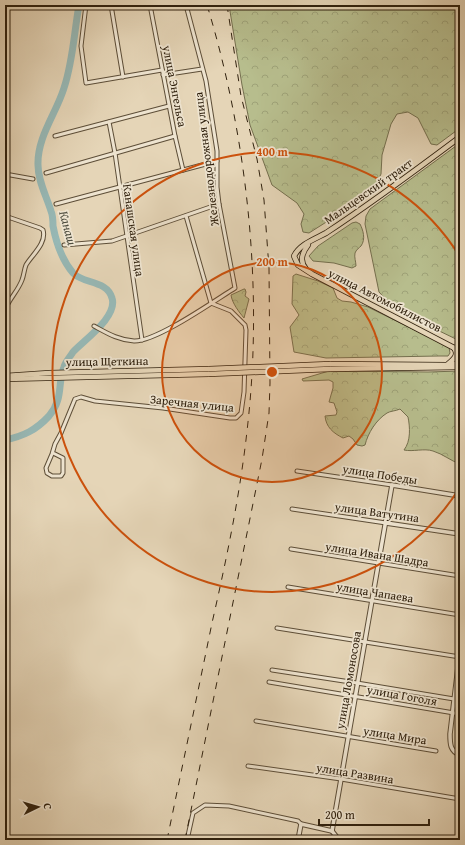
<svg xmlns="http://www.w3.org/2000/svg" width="465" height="845" font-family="'Gentium Book Plus',serif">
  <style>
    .forest { fill: url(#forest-crowns); stroke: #746f4e }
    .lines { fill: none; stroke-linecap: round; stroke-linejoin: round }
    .river { stroke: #97b8b5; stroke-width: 7 }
    .minor-casing { stroke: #5d4e38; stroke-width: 5 }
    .tertiary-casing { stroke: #5d4e38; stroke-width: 5.5 }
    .primary-casing { stroke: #30210e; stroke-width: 6 }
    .minor { stroke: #eee4d0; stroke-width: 3 }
    .tertiary { stroke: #eee4d0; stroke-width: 3.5 }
    .primary { stroke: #e5d5b7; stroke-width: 4.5 }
    .rail { stroke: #30210e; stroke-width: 1; stroke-dasharray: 7 7; stroke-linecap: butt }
    .primary-bridge-casing { stroke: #30210e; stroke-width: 6; stroke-linecap: butt }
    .primary-bridge { stroke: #e5d5b7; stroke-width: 4.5 }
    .ring { fill: none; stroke: #cc510c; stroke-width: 2 }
    .labels { text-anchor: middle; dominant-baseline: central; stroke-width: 3.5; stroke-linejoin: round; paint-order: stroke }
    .street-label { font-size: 12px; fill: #30210e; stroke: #eee4d0 }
    .water-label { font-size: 13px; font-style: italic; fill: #4f4e40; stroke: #eee4d0 }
    .centre { fill: #cc510c; stroke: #eee4d0; stroke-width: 2 }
    .ring-label { font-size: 12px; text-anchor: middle; font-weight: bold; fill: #cc510c; stroke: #eee4d0; stroke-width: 3.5; stroke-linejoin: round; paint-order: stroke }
  </style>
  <defs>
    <pattern id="forest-crowns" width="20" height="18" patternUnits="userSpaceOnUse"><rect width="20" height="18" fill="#b7bd8d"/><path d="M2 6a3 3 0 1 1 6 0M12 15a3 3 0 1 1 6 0" fill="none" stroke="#9ea278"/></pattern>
  </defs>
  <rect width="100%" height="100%" fill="#e5d5b7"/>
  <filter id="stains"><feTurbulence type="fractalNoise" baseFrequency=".005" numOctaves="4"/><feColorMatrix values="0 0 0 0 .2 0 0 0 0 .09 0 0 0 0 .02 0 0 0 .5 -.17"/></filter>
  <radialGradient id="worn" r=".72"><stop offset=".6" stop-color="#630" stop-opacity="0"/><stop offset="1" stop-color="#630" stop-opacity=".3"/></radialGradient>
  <!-- forest -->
  <g class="forest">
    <path d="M229,5H460V128L437,145L431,144L418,118L408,112L397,114L391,124L382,155L381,174L372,193L309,233L303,232L301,224L304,214L297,203L272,185L250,125L242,85Z"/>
    <path d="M460,143V341L396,310L379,292L365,224L366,216L370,209Z"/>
    <path d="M356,222L360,224C363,230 366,239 361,246C359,248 356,250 355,253C354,257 356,262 356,266L352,268L334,263L313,261L309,256L318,246L352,223Z"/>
    <path d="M296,274L318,281L333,288L337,298L342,301L351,302L368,307L449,347L450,353L448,356H439L326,358L294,352L290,327L299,315L292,304L293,276Z"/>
    <path d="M244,289H245L246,292L245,296L249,299L244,318C239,312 232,303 231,295Z"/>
    <path d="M329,371L428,372L460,371V464C451,461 443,454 433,451C424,448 413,452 404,450C411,441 410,427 408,417L400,409C396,411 390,411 387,413C376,420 368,433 365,445L362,446L357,445L353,439L349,436L343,438C333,433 326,427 325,416L336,415L337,412L334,403L329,402L333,388V382L329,380L303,381L302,379Z"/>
  </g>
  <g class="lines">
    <!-- river -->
    <path class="river" d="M5,440C24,436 36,430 49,416C64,398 57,385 64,367C65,362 70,357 73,352C84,340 118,317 112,298C107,280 83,284 73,273C62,260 56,242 53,226C53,221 53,216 51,211C46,195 38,181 38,165C37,137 56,114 64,88C73,61 74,33 79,5"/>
    <!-- minor casing -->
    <g class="minor-casing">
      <g id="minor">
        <path d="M86,5L81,46L86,83L162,70"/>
        <path d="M111,5L123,77"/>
        <path d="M150,5L175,136L183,170"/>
        <path d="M163,75L202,69"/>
        <path d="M109,122L115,153L142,340"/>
        <path d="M55,136L169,106"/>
        <path d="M46,173L175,136"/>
        <path d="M5,174L33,179"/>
        <path d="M56,204L217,161"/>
        <path d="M5,216L40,228L43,230C47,243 32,255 26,265C24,270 24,275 22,280C18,291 9,299 5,310"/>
        <path d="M64,245L112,241L219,204"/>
        <path d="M94,326C107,333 118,340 134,341C156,342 214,301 235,288L219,204L217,187V151L206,81L186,5"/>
        <path d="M53,453L63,458V473L61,476H52L47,473L46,468L52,454L55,444L61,433L75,399L81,397L95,401L163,408L230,418H236L241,413L244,392L246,330L245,325L231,311L211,303L186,216"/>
        <path d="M297,471L392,485"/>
        <path d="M292,509L386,523"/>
        <path d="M291,549L460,576"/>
        <path d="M288,587L460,615"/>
        <path d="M277,628L460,657"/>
        <path d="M272,670L357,683L460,700"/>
        <path d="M269,682L460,714"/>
        <path d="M256,721L436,751"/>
        <path d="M248,766L341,779L460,799"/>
        <path d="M187,840L193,813L205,805L229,806L298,821L301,824"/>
      </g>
    </g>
    <!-- tertiary casing -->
    <g class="tertiary-casing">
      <g id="tertiary">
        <path d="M386,523L460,534"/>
        <path d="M460,650L450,734C450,744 450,751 460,755"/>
        <path d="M332,831L392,485L460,496"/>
        <path d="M332,831L339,840"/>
        <path d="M298,840L301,824L332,831"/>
      </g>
    </g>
    <!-- primary casing -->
    <g class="primary-casing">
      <g id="primary">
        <path d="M460,137C416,170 372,203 326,233C315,239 300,244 294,256L298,265L312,274L460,351"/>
        <path d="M306,269C299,261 302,253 308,245"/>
        <path d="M330,364L447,365L460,363"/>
        <path d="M448,364C454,359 459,355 454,348"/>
        <path d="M330,369L460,367"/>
        <path d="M5,376L49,373L209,369"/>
        <path d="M5,379L209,374"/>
      </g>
    </g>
    <!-- minor -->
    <use href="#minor" class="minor"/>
    <!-- tertiary -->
    <use href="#tertiary" class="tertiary"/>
    <!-- primary -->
    <use href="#primary" class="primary"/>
    <!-- rail -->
    <g class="rail">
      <path d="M167,840C182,768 197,696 212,623C227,557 241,490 248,422C263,286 247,136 207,5"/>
      <path d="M185,840L262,459L269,413L270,383L269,268L264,200L257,159L241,96L227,5"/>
    </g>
    <!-- primary-bridge casing -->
    <g class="primary-bridge-casing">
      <g id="primary-bridge">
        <path d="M209,369L330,364"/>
        <path d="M209,374L330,369"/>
      </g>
    </g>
    <!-- primary-bridge -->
    <use href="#primary-bridge" class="primary-bridge"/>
  </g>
  <!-- distance rings -->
  <circle cx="272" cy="372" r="110" fill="#cc510c" fill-opacity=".12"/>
  <g class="ring">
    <circle cx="272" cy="372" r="110"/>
    <path d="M460 487A220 220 0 1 1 460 257"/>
  </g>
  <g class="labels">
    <!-- street labels -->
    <g class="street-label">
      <text transform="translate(175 86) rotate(79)">улица Энгельса</text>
      <text transform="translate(206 159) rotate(-97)">Железнодорожная улица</text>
      <text transform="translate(368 191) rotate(-35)">Мальцевский тракт</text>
      <text transform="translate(134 230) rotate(82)">Канашская улица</text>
      <text transform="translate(385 300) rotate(27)">улица Автомобилистов</text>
      <text transform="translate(107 361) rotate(-1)">улица Щеткина</text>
      <text transform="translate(192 403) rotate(6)">Заречная улица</text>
      <text transform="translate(380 474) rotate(9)">улица Победы</text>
      <text transform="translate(377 512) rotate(8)">улица Ватутина</text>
      <text transform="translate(377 554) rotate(9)">улица Ивана Шадра</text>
      <text transform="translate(375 592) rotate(9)">улица Чапаева</text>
      <text transform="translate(348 680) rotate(-80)">улица Ломоносова</text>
      <text transform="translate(402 695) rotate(10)">улица Гоголя</text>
      <text transform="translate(395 735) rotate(9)">улица Мира</text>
      <text transform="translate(355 773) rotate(9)">улица Развина</text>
    </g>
    <!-- water labels -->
    <g class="water-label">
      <text transform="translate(68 228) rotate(75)">Канаш</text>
    </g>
  </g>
  <circle cx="272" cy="372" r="6" class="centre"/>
  <g class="ring-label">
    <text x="272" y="156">400 m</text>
    <text x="272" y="266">200 m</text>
  </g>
  <!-- margin -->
  <rect width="465" height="845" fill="none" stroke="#e5d5b7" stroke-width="20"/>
  <rect x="6" y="6" width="453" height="833" fill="none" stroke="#30210e" stroke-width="2"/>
  <rect x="10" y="10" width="445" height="825" fill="none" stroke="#30210e"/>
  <!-- north arrow -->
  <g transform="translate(38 807) rotate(85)" stroke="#eee4d0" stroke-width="3" paint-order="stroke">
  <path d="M0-3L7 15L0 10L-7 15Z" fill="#30210e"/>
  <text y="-6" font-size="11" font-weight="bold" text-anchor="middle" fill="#30210e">С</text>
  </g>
  <!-- scale -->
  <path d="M319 819v6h110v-6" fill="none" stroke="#30210e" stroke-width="2"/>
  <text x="325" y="819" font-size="12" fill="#30210e" stroke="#eee4d0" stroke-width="3" paint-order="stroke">200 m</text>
  <rect width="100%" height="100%" filter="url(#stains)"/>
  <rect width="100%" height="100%" fill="url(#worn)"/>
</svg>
